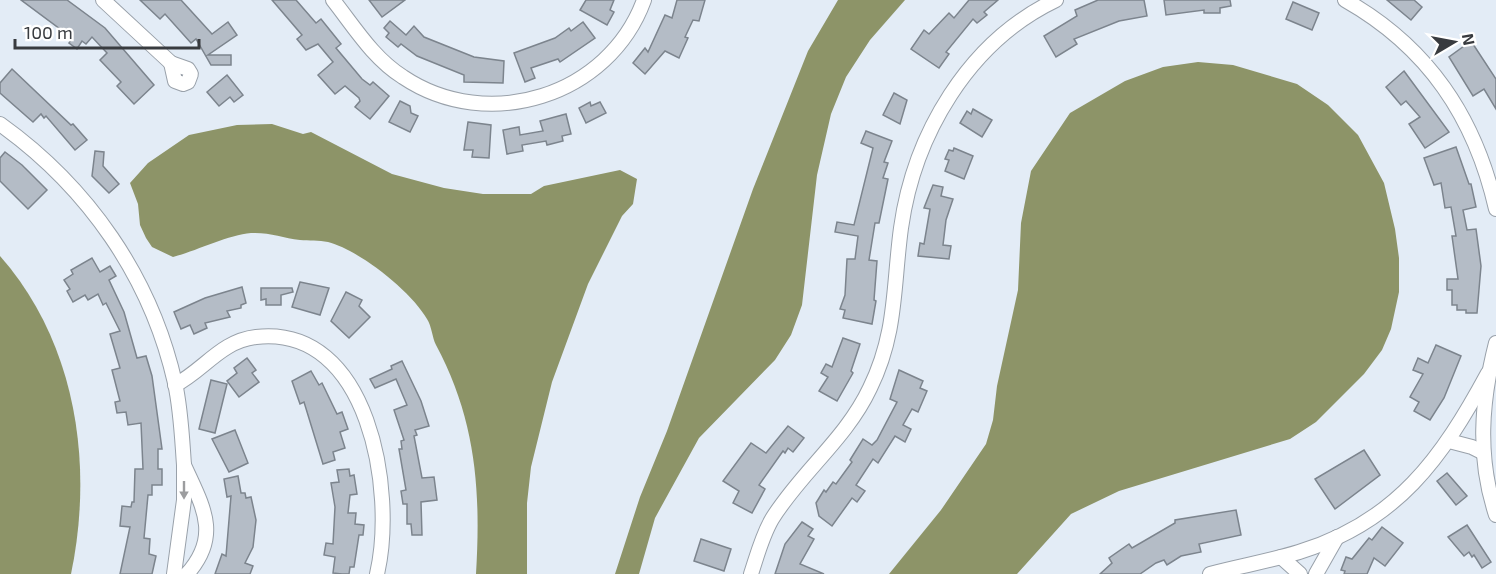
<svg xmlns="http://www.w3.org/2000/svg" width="1496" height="574" font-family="'Exo 2',sans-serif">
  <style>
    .water { fill: #8d9468 }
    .building { fill: #b4bcc6; stroke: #7c848d; stroke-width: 1.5 }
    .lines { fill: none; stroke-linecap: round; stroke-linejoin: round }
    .street-casing { stroke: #99a1aa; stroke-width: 16 }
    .street { stroke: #fff; stroke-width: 14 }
    .oneway { fill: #9c9d9f }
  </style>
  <rect width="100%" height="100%" fill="#e3ecf6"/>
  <!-- water -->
  <g class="water">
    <path d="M838,0H905L870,40L846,77L831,114L817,175L802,305L791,335L775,360L699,438L655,518L639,574H615L640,497L667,431L753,189L808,51Z"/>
    <path d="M1198,62L1233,65L1297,84L1328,105L1358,135L1384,183L1395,229L1399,258V292L1391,329L1382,350L1364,374L1316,422L1290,439L1119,491L1071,514L1017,574H889L941,510L986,444L993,420L997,386L1018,290L1021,223L1031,171L1070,113L1125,81L1163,67Z"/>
    <path d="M272,124L303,134L311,132L392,174L444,188L483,194H531L544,186L620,170L637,179L633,204L622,216L588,284L552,382L531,467L527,503V574H476C481,490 476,420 436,345C432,337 432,327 427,319C411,291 359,250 328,242C319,240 309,241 300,240C283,238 269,232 251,233C228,235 196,251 173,257L152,247L146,238L140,225L138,204L130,183L148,163L189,135L237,125Z"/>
    <path d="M0,256C76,342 94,464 71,574H0Z"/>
  </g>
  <!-- building -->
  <g class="building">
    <path d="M21,0H67L105,28L154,85L134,104L117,86L121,82L100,60L107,53L92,37L86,44L82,41L77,49L69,43L72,38Z"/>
    <path d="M140,0H181L212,34L228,22L237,35L208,55H231V65H211L196,39L191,43L165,14L160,19Z"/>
    <path d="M272,0H296L316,23L321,19L341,44L336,48L362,79L370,85L373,82L389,96L370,119L355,107L360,101L359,98L345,86L335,94L318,75L333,62L318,44L306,50L297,39L302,35Z"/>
    <path d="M369,0H405L382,17Z"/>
    <path d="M586,0H614L610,10L614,12L607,25L580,10Z"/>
    <path d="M677,0H705L699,21L693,20L685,37L688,38L679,58L665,51L645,74L633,63L645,48L648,52L665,15L672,18Z"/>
    <path d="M969,0H998L984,12L987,15L977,23L973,19L946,52L949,54L939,68L911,49L924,30L929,34L949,13L954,18Z"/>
    <path d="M1098,0H1144L1147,16L1119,21L1074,39L1077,44L1056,57L1044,36L1077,16L1075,10Z"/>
    <path d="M1164,0H1230L1231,6L1220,8V13H1204V10L1166,15Z"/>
    <path d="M1387,0H1414L1422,7L1411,20Z"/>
    <path d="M1293,2L1319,13L1312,30L1286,19Z"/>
    <path d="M390,21L406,35L414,26L424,37L474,57L504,61L503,83L464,82V75L417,56L401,44L398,47L386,37L389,33L384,28Z"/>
    <path d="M583,22L595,38L560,62L558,59L531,68L535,78L525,82L514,53L555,38L569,28L571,31Z"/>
    <path d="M1471,41L1496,79V109L1484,89L1473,96L1449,57Z"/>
    <path d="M12,69L71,125L73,124L87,140L75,150L46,116L44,118L41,114L33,122L0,93V83Z"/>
    <path d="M1404,71L1449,132L1425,148L1409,124L1420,117L1406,101L1401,105L1386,87Z"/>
    <path d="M227,75L243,95L234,102L230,97L219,106L207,92Z"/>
    <path d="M894,93L907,100L900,124L883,115Z"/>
    <path d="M400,101L410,106L411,113L418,116L410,132L389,122Z"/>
    <path d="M590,102L591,106L600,102L606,113L586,123L579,108Z"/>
    <path d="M973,109L992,120L982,137L960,123L967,111L971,114Z"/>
    <path d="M566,114L571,134L562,136L563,141L547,145L546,141L522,145L523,151L507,154L503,130L519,127L520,135L543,131L540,121Z"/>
    <path d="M468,122L491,125L489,158L472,157L473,150H464Z"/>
    <path d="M866,131L892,141L884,162L888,163L883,178L888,179L879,223H875L869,260L877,261L874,300L876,301L872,324L843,318L845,310L840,309L845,295L847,259H855L858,236L835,232L837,222L854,225L873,148L861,143Z"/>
    <path d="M1456,147L1469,184H1471L1476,207L1463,210L1467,230L1476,229L1481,266L1477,313H1466V310H1457V305H1452V290H1447V279H1458L1452,236H1456L1451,207L1445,208L1441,183L1434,185L1424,158Z"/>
    <path d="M954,148L973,156L964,179L945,171L949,160L945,159L949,150L953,151Z"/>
    <path d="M95,151L104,152L103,166L119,184L109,193L92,176Z"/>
    <path d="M5,152L22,165L47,190L28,209L0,181V158Z"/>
    <path d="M933,185L943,187L941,196L953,199L946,220L943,245L951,246L949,259L918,256L920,243L924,244L930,209L924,208Z"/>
    <path d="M92,258L100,272L110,266L116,276L109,280L124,312L137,358L146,356L152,376L162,449H158V469H162V485H152V495H148L144,538L150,539L149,554L156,556L152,574H120L130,527L120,526L122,506L131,507L132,502H134L135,469H143L141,423L128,425L126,412L117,413L115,402L120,401L112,370L120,368L110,334L120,331L106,303L103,305L98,294L88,300L85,295L73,302L67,291L70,289L64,280L73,274L71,270Z"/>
    <path d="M300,282L329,288L320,315L292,307Z"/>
    <path d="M242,287L246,303L241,305V308L227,311L230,317L205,323L207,328L194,334L190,325L181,329L174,312L205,298Z"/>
    <path d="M261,288H292L293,292L281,295V305H266V299L261,300Z"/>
    <path d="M346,292L362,300L359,306L370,317L349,338L331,321Z"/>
    <path d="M843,338L860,344L851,371L853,373L837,401L819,391L828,377L821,373L826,364L832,367Z"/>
    <path d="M1436,345L1461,356L1444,398L1430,420L1414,411L1419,402L1410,397L1423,374L1413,370L1418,358L1428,363Z"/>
    <path d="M247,358L256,370L252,373L259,382L239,397L227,381L237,373L234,368Z"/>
    <path d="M402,361L421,401L429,426L415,430L417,435L414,436L422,478L434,477L437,500L421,502L422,535H412L411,524H407V504H403L401,491L406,490L399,449H402L401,441L404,440L394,410L407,405L396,379L375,388L370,379L392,369L391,366Z"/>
    <path d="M899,370L923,381L920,388L927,391L918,412L912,409L903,425L911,429L905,442L895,436L878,463L873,459L856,485L865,491L857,502L852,498L832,526L819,516L816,503L824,490L826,492L833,482L836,484L852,462L850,460L863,439L872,445L877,440L897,402L890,399Z"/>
    <path d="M311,371L319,385L322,383L337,414L342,412L348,429L340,432L345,448L333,452L335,460L323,464L304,402L300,404L292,381Z"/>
    <path d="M211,380L227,384L215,433L199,429Z"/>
    <path d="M788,426L804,438L793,452L788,448L785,453L783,451L759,485L765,489L752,513L733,503L739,491L723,481L751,443L766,453Z"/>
    <path d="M235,430L248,463L229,472L212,439Z"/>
    <path d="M1364,450L1380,475L1335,509L1315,479Z"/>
    <path d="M349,469L350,476L354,475L357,494L350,495L348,513H356L355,524L364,525L363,535H359L354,567H350L349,574H342L333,573L335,557L324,555L326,543L333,544L335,507L331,483L339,482L337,470Z"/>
    <path d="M1447,473L1467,496L1456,505L1437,481Z"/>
    <path d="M238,476L241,493H245L246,498L251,497L256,520L253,547L245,563L253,566L250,574H215L222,554L226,556L231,496L227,497L224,479Z"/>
    <path d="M1236,510L1241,535L1199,544L1201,552L1181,556L1167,565L1164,560L1156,563L1140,574H1100L1112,563L1109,558L1129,544L1132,548L1175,523V520Z"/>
    <path d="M802,522L813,529L808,536L814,539L800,564L824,574H775L785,544Z"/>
    <path d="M1467,525L1491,562L1482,568L1474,555L1472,557L1469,552L1464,556L1448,537Z"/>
    <path d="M1382,527L1403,543L1385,566L1374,558L1367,574H1344L1345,571L1341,570L1346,557L1352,559L1369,538L1372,540Z"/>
    <path d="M701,539L731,549L724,571L694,561Z"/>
  </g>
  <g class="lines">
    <!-- street casing -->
    <g class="street-casing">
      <g id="street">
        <path d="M103,0L171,63"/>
        <path d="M333,0C355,28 373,58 403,77C488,134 609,96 644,0"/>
        <path d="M1345,0C1428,47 1475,117 1496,209"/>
        <path d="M171,63L188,69L191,74L188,82L183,84L175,81Z"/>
        <path d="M0,124C88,187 151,277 175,383C181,410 182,438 184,465"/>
        <path d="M1496,343C1481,402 1477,457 1496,515"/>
        <path d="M175,385C204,370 221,341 256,337C370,324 396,493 377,574"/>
        <path d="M1449,441L1472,447L1482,452"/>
        <path d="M1281,557L1300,574"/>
        <path d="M174,574L184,500V465C202,505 222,535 187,574"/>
        <path d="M751,574C757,556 762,536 772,519C801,472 846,439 870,388C897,333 893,287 901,228C914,135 968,42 1056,0"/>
        <path d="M1210,574C1240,566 1270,561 1299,552C1397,522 1442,458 1488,373"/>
        <path d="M1316,574L1337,537"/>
      </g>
    </g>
    <!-- street -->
    <use href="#street" class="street"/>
  </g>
  <!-- one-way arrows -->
  <defs><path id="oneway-solid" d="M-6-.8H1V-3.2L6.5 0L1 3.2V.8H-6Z" transform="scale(1.5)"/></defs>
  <use class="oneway" href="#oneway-solid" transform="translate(184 490) rotate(90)"/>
  <!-- north arrow -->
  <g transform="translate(1454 42) rotate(80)" stroke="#ffffff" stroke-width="4.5" paint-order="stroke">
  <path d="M0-4.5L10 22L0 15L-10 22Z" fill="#383b3f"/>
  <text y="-9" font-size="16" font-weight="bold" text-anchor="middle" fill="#383b3f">N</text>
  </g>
  <!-- scale -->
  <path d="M15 39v9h184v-9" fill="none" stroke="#383b3f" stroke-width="3"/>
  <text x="24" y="39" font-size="18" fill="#383b3f" stroke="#ffffff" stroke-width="4.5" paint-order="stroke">100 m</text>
</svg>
